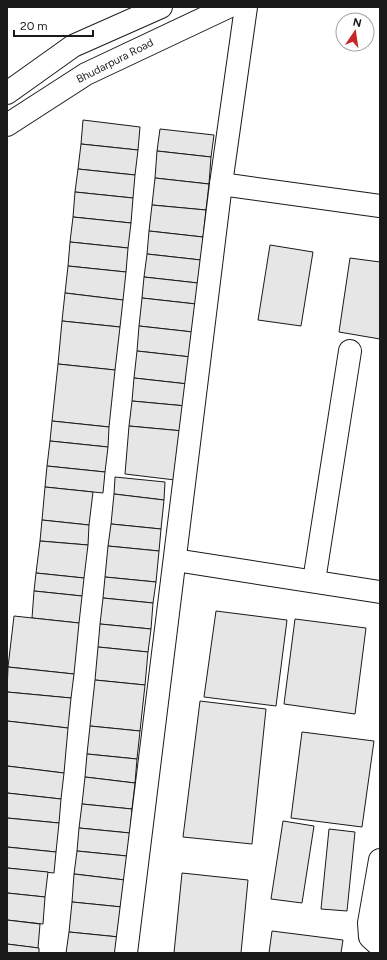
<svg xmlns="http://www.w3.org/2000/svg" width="387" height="960" font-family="Figtree,sans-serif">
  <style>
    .building { fill: #e6e6e6; stroke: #1a1a1a }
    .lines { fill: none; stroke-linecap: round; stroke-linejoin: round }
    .street-casing { stroke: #1a1a1a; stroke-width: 24 }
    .secondary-casing { stroke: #1a1a1a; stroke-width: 24 }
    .street { stroke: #fff; stroke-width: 22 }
    .secondary { stroke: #fff; stroke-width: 22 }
    .labels { text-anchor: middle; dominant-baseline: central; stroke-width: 3; stroke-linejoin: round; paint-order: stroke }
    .street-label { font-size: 11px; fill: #1a1a1a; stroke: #fff }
  </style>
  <rect width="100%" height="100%" fill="#fff"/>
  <!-- building -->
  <g class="building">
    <path d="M83,120L140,127L138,150L81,144Z"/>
    <path d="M160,129L214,135L211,157L157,151Z"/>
    <path d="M81,144L138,150L135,175L78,169Z"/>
    <path d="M157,151L211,157L209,184L155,178Z"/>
    <path d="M78,169L135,175L133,198L75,192Z"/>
    <path d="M155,178L209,184L206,210L152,205Z"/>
    <path d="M75,192L133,198L131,223L73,217Z"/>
    <path d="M152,205L206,210L203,237L149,231Z"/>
    <path d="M73,217L131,223L128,248L70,242Z"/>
    <path d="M149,231L203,237L201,260L147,254Z"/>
    <path d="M70,242L128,248L126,272L68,266Z"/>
    <path d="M270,245L313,252L301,326L258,320Z"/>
    <path d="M147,254L201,260L198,283L144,277Z"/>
    <path d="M350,258L380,262V339L339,332Z"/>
    <path d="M68,266L126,272L123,300L65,293Z"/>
    <path d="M144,277L198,283L196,304L142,298Z"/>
    <path d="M65,293L123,300L120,327L62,321Z"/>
    <path d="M142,298L196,304L193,332L139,326Z"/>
    <path d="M62,321L120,327L115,370L58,364Z"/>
    <path d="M139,326L193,332L191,357L137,351Z"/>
    <path d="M137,351L191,357L188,384L134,378Z"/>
    <path d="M58,364L115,370L109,427L52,421Z"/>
    <path d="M134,378L188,384L186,406L132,401Z"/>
    <path d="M132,401L186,406L183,431L129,426Z"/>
    <path d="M52,421L109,427L108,447L50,441Z"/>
    <path d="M129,426L183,431L175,480L125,474Z"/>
    <path d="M50,441L108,447L105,472L47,466Z"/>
    <path d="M47,466L105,472L103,493L45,487Z"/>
    <path d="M115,477L165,482L164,500L114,494Z"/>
    <path d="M45,487L93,492L89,525L42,520Z"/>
    <path d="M114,494L164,500L161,529L111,524Z"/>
    <path d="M42,520L89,525L88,545L40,541Z"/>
    <path d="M111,524L161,529L159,551L108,546Z"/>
    <path d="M40,541L88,545L84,578L36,573Z"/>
    <path d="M108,546L159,551L156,582L105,577Z"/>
    <path d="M36,573L84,578L82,596L34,591Z"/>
    <path d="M105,577L156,582L153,603L103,598Z"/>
    <path d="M34,591L82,596L79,623L32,618Z"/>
    <path d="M103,598L153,603L151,629L100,624Z"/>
    <path d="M216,611L287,620L276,706L204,697Z"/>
    <path d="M14,616L79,623L74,674L8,667Z"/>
    <path d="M295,619L366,628L355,714L284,704Z"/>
    <path d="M100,624L151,629L148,652L98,647Z"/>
    <path d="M98,647L148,652L145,685L95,680Z"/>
    <path d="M8,667L74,674L71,698L7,692Z"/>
    <path d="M95,680L145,685L140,731L90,726Z"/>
    <path d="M7,692L71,698L68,728L7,721Z"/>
    <path d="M200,701L266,709L252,844L183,837Z"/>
    <path d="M7,721L68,728L64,773L7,766Z"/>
    <path d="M90,726L140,731L137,759L87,754Z"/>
    <path d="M302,732L374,741L362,827L291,818Z"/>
    <path d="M87,754L137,759L135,783L85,777Z"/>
    <path d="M7,766L64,773L61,799L7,793Z"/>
    <path d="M85,777L135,783L132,809L82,804Z"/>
    <path d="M7,793L61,799L59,823L7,818Z"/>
    <path d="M82,804L132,809L130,833L79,828Z"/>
    <path d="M7,818L59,823L56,852L7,847Z"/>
    <path d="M283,821L314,826L302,903L271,899Z"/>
    <path d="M79,828L130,833L127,856L77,851Z"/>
    <path d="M329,829L355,832L347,911L321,909Z"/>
    <path d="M7,847L56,852L54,873L7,868Z"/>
    <path d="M77,851L127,856L125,880L74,874Z"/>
    <path d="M7,868L48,872L45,897L7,893Z"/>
    <path d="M182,873L248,880L241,953H174Z"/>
    <path d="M74,874L125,880L122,907L72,902Z"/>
    <path d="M7,893L45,897L43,924L7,920Z"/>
    <path d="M72,902L122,907L119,937L69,932Z"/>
    <path d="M7,920L40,924L38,948L7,944Z"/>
    <path d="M272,931L343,940L341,953H269Z"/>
    <path d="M69,932L119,937L117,953H66Z"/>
    <path d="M7,944L39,948V953H7Z"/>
  </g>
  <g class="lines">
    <!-- street casing -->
    <g class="street-casing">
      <g id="street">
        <path d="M221,184L380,206"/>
        <path d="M175,560L380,592"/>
        <path d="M314,581L350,351"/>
        <path d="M380,860L369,923L370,937L380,946"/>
        <path d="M126,953L221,184L246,7"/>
      </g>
    </g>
    <!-- secondary casing -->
    <g class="secondary-casing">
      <g id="secondary">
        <path d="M7,93L73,46L161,7"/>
        <path d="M7,125L86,74L228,7"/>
      </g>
    </g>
    <!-- street -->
    <use href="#street" class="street"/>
    <!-- secondary -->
    <use href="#secondary" class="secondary"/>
  </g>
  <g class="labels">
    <!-- street labels -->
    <g class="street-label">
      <text transform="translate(115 61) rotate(-27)">Bhudarpura Road</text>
    </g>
  </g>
  <!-- border -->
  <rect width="387" height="960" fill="none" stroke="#1a1a1a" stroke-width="16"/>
  <!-- north arrow -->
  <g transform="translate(355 32) rotate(13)"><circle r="19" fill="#ffffff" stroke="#a3a3a3"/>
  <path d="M0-3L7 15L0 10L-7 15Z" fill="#c62828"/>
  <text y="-6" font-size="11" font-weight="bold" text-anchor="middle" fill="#1a1a1a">N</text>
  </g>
  <!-- scale -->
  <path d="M14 30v6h79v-6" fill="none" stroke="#1a1a1a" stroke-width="2"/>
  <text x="20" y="30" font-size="12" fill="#1a1a1a" stroke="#ffffff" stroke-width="3" paint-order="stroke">20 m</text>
</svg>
